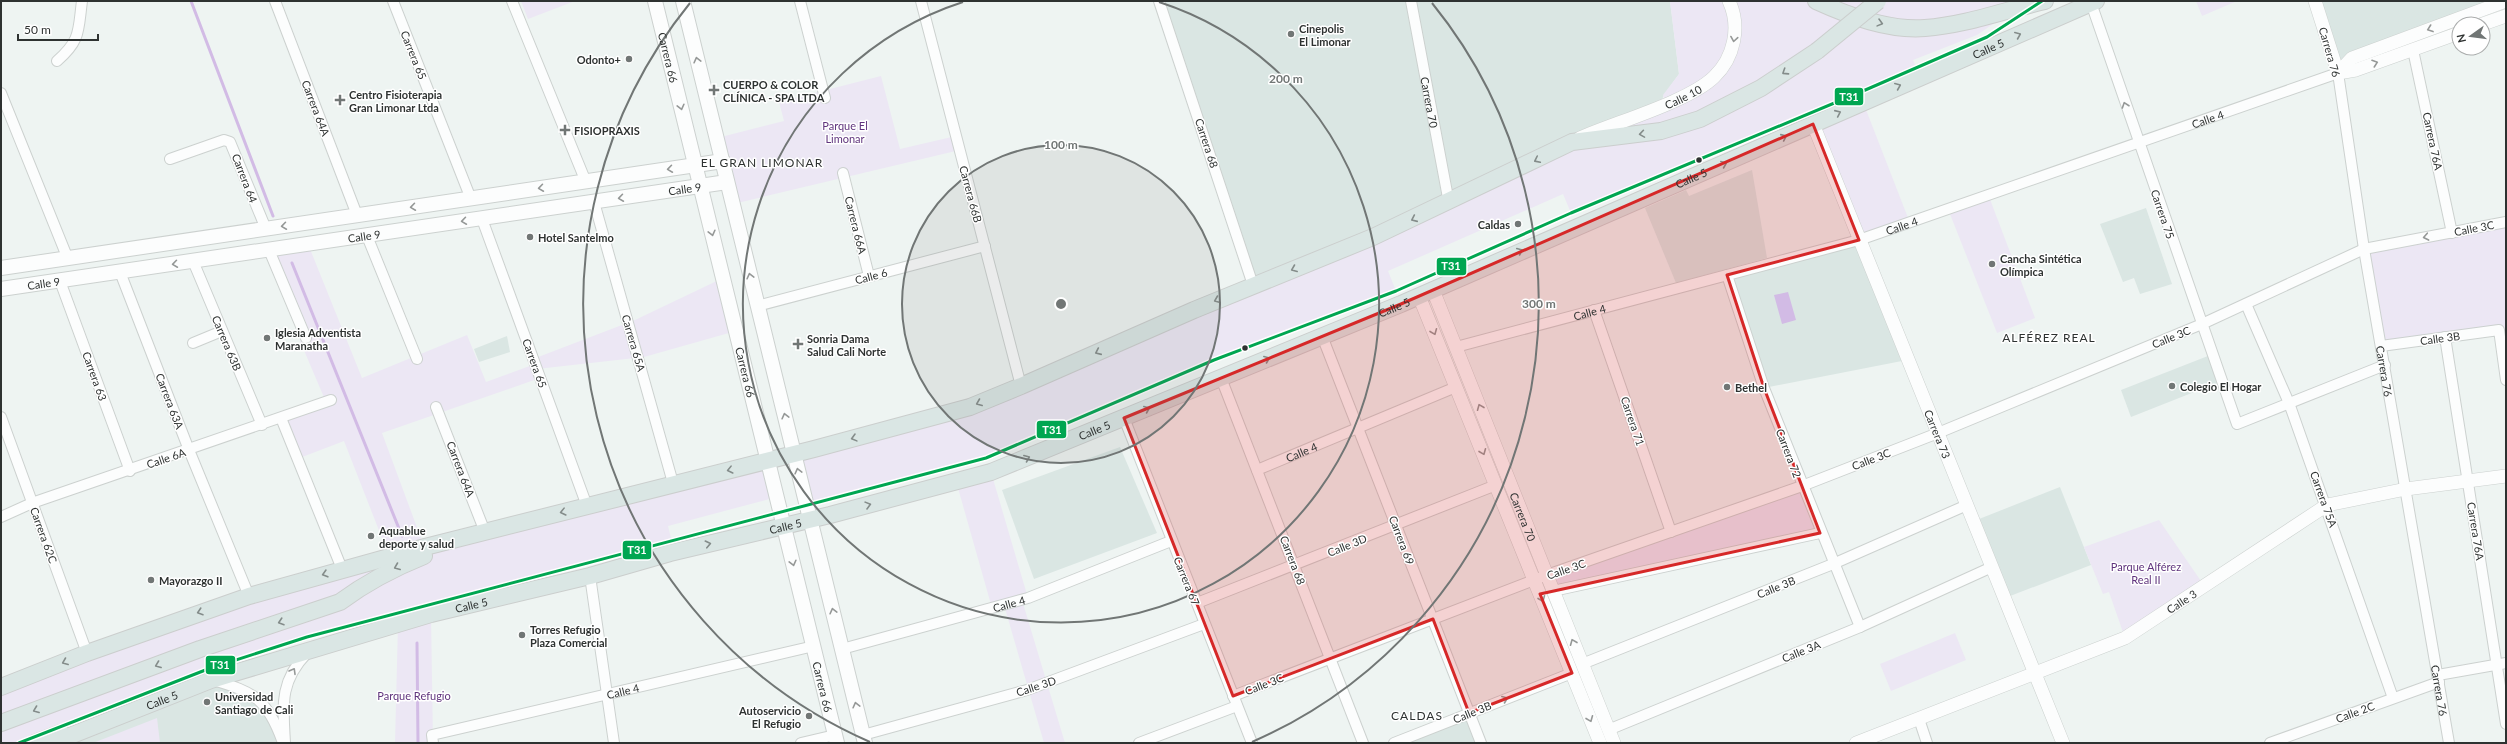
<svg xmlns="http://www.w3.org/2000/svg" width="2507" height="744" font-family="Lato,sans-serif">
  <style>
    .built { fill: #dae6e3 }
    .green { fill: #ece7f4 }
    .water { fill: #d2bbe5 }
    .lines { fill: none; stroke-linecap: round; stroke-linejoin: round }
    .stream { stroke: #d2bbe5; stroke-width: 3 }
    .minor-casing { stroke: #ccd1cf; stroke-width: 12 }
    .tertiary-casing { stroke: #ccd1cf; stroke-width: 14 }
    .secondary-casing { stroke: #ccd1cf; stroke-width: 16 }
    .primary-casing { stroke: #cbcecd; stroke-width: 18 }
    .minor { stroke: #fcfdfd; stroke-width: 10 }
    .tertiary { stroke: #fcfdfd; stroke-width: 13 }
    .secondary { stroke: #fcfdfd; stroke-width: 14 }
    .primary { stroke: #dae6e4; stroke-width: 16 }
    .primary-bridge-casing { stroke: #cbcecd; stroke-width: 18; stroke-linecap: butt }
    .primary-bridge { stroke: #dae6e4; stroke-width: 16 }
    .bus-1-casing { stroke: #fff; stroke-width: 6 }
    .bus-1 { stroke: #00a651; stroke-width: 3 }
    .oneway { stroke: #848c8a }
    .oneway2 { stroke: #959897 }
    .marked { fill: #d62828; fill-opacity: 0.2; stroke: #d62828; stroke-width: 3; stroke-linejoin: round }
    .ring { fill: none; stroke: #717675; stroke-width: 2 }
    .poi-dot { fill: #717675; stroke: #fff; stroke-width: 1.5 }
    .bus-dot { fill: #2e3231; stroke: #fff; stroke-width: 1.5 }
    .labels { text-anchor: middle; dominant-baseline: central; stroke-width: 3; stroke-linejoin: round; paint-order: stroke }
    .poi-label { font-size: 11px; font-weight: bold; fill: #2e3231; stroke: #fff; text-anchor: start }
    .street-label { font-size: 11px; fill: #2e3231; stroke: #fff }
    .park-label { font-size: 11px; fill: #60347d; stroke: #fff }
    .neighbourhood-label { font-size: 12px; letter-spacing: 1px; fill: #2e3231; stroke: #fff }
    .centre { fill: #717675; stroke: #fff; stroke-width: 2 }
    .ring-label { font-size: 12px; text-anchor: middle; font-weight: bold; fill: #717675; stroke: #fff; stroke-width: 3; stroke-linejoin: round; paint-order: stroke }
    .line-badge { stroke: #fff; stroke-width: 1.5 }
    .badge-label { font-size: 11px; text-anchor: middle; font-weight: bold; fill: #fff }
  </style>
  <rect width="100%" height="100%" fill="#eef4f2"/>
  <!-- built -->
  <g class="built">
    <path d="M1159,1H1670L1679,74L1664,95L1659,106L1253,285Z"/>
    <path d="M2315,1H2506L2335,63Z"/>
    <path d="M1752,170L1767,258L1676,283L1645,208L1686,190L1689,196Z"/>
    <path d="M2146,208L2172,284L2140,294L2134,278L2123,282L2100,224Z"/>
    <path d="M1859,240L1907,360L1764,388L1727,275Z"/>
    <path d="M507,336L510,352L479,362L474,349Z"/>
    <path d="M2213,354L2222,381L2131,417L2121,390Z"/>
    <path d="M1120,447L1157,533L1034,579L1002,490Z"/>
    <path d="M2060,487L2091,565L2005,598L1974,521Z"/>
    <path d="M211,680L245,690L272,715L283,743H52Z"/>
    <path d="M1469,713L1481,743H1394Z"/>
  </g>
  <!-- green -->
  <g class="green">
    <path d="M521,1H575L528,19Z"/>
    <path d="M1670,1H2027L1977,35L1913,60L1916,67L1571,213L1563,194L1388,271L1396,291L1214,360L986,458L807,506L794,454L970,407L1659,106L1657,101L1664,98L1663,95L1679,74Z"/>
    <path d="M2196,1H2237L2202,16Z"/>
    <path d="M881,76L900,149L956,136L960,150L733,204L717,138L784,121L779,102Z"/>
    <path d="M1863,102L1910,223L1859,240L1817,132Z"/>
    <path d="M1988,194L2035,318L1997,333L1948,209Z"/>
    <path d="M2506,222V380L2499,330L2381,346L2364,249Z"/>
    <path d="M308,244L362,378L467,335L486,382L535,364L533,359L635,320L723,278L736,331L644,357L537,369L540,378L382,433L422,541L767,460L777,497L668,526L672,542L307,637L208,669L19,743H1V687L389,556L344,441L297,459L281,418L326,402L300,341L306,338L269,250Z"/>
    <path d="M991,472L1028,598L1022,600L1065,743H1044L1004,605L992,608L956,481Z"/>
    <path d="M1802,486L1820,533L1562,589L1547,575Z"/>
    <path d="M2159,520L2205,587L2125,638L2109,592L2103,594L2084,547Z"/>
    <path d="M431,614L433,743H395L398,624Z"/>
    <path d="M1955,633L1966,660L1891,691L1880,664Z"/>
    <path d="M157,718L160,743H93Z"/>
  </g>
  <!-- water -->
  <path class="water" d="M1788,292L1796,320L1782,324L1774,295Z"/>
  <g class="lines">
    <!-- stream -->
    <g class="stream">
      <path d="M191,1L273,216"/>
      <path d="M292,263L402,536"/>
      <path d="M417,643L418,743"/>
    </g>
    <!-- minor casing -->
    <g class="minor-casing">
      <g id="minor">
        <path d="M275,1L357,215"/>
        <path d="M393,1L471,199"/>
        <path d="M512,1L586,182"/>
        <path d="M800,1L825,98"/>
        <path d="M921,1L1021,386"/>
        <path d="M1159,1L1253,285"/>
        <path id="s1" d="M1411,1L1449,203"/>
        <path d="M2091,3L2237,424L2385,365"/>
        <path d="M2413,50L2452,233"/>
        <path d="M57,61C81,40 78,31 82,1"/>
        <path d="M1,93L68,259"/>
        <path d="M170,159L224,140L230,142L266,229"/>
        <path d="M843,173L869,276"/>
        <path d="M594,202L673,483"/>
        <path d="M482,219L587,506"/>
        <path d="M367,236L417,359"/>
        <path d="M269,250L306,338"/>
        <path d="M193,261L262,425"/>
        <path d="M120,272L189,450L249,596"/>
        <path d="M1727,275L1764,388L1860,627"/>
        <path d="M60,281L130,471"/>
        <path d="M2246,304L2289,403L2393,698"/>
        <path d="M757,306L985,246"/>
        <path d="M1594,310L1671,532"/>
        <path d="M1322,336L1481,743"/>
        <path d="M2445,337L2506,724"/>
        <path d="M193,343L222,331"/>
        <path d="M2381,346L2499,330L2506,380"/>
        <path id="s2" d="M1456,347L1859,240L2338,73L2364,249L2449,743"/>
        <path d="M1221,378L1363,743"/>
        <path d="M436,407L485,532"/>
        <path d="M1,417L87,653"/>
        <path d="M281,418L342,569"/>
        <path d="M1124,418L1252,743"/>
        <path id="s3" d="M1257,470L1456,387"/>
        <path d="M1,517L32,503L331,400"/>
        <path d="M590,576L614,743"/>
        <path d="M1553,591L1820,533"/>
        <path d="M1197,603L1496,485"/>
        <path id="s4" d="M842,649L1028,598L1171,541"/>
        <path d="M1582,664L1833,564L1967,505"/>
        <path d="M2438,675L2506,663"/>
        <path d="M213,680C254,692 267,699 282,740"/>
        <path d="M1233,696L1547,575L1802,486L1938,433L2202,324L2364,249L2506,222"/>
        <path d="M1919,719L1927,743"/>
        <path d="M1608,730L1860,627L1992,567"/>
        <path d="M863,735L1027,690L1204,624"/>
        <path d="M285,743C283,706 279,682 307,653"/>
        <path id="s5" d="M433,743L432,735L814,646"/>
        <path d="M801,743L835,735"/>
        <path d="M1139,743L1237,706"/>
        <path d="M1394,743L1572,673"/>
        <path d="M2270,743L2439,682"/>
      </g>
    </g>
    <!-- tertiary casing -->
    <g class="tertiary-casing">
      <g id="tertiary">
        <path d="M2315,1L2338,73"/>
        <path d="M2483,24L2506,16"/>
        <path d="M2338,73L2352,58L2506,1"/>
        <path d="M2338,73L2356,70L2459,33"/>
        <path id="s6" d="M1813,124L2063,743"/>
        <path id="s7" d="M1580,138C1616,122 1688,102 1714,77C1734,58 1741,27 1729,1"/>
        <path id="s8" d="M1433,290L1614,743"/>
        <path d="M1419,296L1600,743"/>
        <path id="s9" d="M1856,743L2125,638L2327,505L2406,489L2506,476"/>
      </g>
    </g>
    <!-- secondary casing -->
    <g class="secondary-casing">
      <g id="secondary">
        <path id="s10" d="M655,1L837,743"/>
        <path d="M683,1L865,743"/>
        <path d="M1,268L723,161"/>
        <path id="s11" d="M1,289L727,182"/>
      </g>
    </g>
    <!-- primary casing -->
    <g class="primary-casing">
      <g id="primary">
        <path d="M1816,1C1849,16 1889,31 1925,28C1965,25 2006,10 2045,1"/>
        <path d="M1,687L87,653L249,596L425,547L814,449L970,407L1021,386L1194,310L1373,237L1572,142L1661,131L1700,119L1761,88L1817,51"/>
        <path d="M1,723L200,649L340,602C367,582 394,568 424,556"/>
        <path d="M35,743L61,733"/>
        <path id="s12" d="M52,743L211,680L431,614L590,576L670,553L830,515L991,472L1401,304L2096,1"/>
      </g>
    </g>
    <!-- minor -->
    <use href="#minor" class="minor"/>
    <!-- tertiary -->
    <use href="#tertiary" class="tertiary"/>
    <!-- secondary -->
    <use href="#secondary" class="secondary"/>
    <!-- primary -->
    <use href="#primary" class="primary"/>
    <!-- primary-bridge casing -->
    <g class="primary-bridge-casing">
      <path id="primary-bridge" d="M1817,51L1878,1"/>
    </g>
    <!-- primary-bridge -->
    <use href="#primary-bridge" class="primary-bridge"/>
    <!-- bus-1 casing -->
    <g class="bus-1-casing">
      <path id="bus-1" d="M19,743L208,669L307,637L986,458L1214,360L1396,291L1571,213L1863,91L1987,37L2042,1"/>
    </g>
    <!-- bus-1 -->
    <use href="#bus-1" class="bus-1"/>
  </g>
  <!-- one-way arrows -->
  <defs><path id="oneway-chevron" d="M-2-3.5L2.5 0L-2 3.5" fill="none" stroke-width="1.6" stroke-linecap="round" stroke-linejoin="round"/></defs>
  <g class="oneway">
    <use href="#oneway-chevron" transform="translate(1880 23) rotate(15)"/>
    <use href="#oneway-chevron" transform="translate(2018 35) rotate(-23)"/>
    <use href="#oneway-chevron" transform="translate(1785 72) rotate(147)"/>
    <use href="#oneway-chevron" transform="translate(1898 86) rotate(-23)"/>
    <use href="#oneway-chevron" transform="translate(1838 113) rotate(-24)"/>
    <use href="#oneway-chevron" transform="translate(1642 134) rotate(171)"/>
    <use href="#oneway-chevron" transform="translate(1784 137) rotate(-24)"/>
    <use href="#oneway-chevron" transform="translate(1537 160) rotate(154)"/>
    <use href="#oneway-chevron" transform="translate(1724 164) rotate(-23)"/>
    <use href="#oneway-chevron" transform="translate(1414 219) rotate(156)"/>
    <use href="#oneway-chevron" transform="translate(1520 251) rotate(-23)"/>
    <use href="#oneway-chevron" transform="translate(1294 269) rotate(158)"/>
    <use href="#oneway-chevron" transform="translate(1217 300) rotate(158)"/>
    <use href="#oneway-chevron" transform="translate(1098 352) rotate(156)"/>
    <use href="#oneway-chevron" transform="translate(1267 359) rotate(-22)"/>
    <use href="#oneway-chevron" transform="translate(979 403) rotate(158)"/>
    <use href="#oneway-chevron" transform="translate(1147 409) rotate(-23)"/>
    <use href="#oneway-chevron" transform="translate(854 438) rotate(165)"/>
    <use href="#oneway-chevron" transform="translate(1027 458) rotate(-22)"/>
    <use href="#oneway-chevron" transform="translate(730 470) rotate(166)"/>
    <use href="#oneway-chevron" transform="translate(868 505) rotate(-15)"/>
    <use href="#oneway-chevron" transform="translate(563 512) rotate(166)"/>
    <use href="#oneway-chevron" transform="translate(708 544) rotate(-13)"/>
    <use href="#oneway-chevron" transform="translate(397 567) rotate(158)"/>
    <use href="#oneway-chevron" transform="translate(325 574) rotate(164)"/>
    <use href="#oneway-chevron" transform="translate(200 612) rotate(162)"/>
    <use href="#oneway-chevron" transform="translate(281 622) rotate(162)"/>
    <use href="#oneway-chevron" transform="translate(65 662) rotate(158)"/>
    <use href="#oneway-chevron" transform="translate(158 665) rotate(159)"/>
    <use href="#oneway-chevron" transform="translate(36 710) rotate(159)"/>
  </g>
  <g class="oneway2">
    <use href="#oneway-chevron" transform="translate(2430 29) rotate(160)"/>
    <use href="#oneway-chevron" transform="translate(1734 39) rotate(99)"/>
    <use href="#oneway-chevron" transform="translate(697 60) rotate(-104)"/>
    <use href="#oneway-chevron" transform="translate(2375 63) rotate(-19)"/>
    <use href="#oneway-chevron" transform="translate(2125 105) rotate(-109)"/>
    <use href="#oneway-chevron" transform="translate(681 107) rotate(76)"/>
    <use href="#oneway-chevron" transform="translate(670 169) rotate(172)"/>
    <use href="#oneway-chevron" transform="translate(541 188) rotate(172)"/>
    <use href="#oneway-chevron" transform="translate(621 198) rotate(172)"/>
    <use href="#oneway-chevron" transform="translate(413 207) rotate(172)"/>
    <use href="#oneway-chevron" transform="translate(464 221) rotate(172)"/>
    <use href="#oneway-chevron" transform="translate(284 226) rotate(172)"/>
    <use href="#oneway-chevron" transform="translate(712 233) rotate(76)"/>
    <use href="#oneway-chevron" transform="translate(2426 237) rotate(169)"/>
    <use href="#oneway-chevron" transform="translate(175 264) rotate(172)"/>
    <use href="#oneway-chevron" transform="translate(750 276) rotate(-104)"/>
    <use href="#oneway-chevron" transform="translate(1434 332) rotate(68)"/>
    <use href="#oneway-chevron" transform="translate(1480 407) rotate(-112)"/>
    <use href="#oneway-chevron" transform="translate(785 416) rotate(-104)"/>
    <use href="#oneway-chevron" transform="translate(1483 452) rotate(68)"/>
    <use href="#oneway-chevron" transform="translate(798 471) rotate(-104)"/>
    <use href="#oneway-chevron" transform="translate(793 563) rotate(76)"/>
    <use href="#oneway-chevron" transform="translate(1542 599) rotate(68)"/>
    <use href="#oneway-chevron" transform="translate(833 611) rotate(-104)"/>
    <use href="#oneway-chevron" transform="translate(1573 642) rotate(-112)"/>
    <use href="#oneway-chevron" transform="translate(293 671) rotate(-60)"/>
    <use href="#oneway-chevron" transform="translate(1505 699) rotate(-22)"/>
    <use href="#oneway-chevron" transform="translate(856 705) rotate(-104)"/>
    <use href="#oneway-chevron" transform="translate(1590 719) rotate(68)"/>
  </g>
  <!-- marked area -->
  <path class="marked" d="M1813,124L1859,240L1727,275L1764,388L1820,533L1540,594L1572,673L1469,713L1433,619L1233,696L1124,418L1401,304Z"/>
  <!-- distance rings -->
  <circle cx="1061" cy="304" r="159" fill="#717675" fill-opacity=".12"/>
  <g class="ring">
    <circle cx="1061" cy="304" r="159"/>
    <path d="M1159 2A318 318 0 1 1 963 2"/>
    <path d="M870 742A478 478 0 0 1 690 3M1432 3A478 478 0 0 1 1252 742"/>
  </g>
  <!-- markers -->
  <g class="poi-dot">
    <circle cx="1291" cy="34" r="4"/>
    <circle cx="629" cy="59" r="4"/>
    <path d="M712 84h4v4h4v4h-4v4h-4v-4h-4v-4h4z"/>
    <path d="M338 94h4v4h4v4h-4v4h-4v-4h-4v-4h4z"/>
    <path d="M563 124h4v4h4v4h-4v4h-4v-4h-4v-4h4z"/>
    <circle cx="1518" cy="224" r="4"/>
    <circle cx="530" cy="237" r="4"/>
    <circle cx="1992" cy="264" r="4"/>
    <circle cx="267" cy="338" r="4"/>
    <path d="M796 338h4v4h4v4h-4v4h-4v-4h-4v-4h4z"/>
    <circle cx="2172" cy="386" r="4"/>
    <circle cx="1727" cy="387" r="4"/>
    <circle cx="371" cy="536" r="4"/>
    <circle cx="151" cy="580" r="4"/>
    <circle cx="522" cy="635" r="4"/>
    <circle cx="207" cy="702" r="4"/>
    <circle cx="809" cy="716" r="4"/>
  </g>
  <g class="bus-dot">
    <circle cx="1699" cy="160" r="3.5"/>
    <circle cx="1245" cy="348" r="3.5"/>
  </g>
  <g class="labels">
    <!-- poi labels -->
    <g class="poi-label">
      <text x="1299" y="28">Cinepolis<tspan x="1299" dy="13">El Limonar</tspan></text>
      <text x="621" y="59" text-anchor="end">Odonto+</text>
      <text x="723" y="84">CUERPO &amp; COLOR<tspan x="723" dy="13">CLÍNICA - SPA LTDA</tspan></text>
      <text x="349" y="94">Centro Fisioterapia<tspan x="349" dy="13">Gran Limonar Ltda</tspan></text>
      <text x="574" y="130">FISIOPRAXIS</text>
      <text x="1510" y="224" text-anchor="end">Caldas</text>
      <text x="538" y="237">Hotel Santelmo</text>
      <text x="2000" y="258">Cancha Sintética<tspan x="2000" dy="13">Olímpica</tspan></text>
      <text x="275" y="332">Iglesia Adventista<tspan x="275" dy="13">Maranatha</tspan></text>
      <text x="807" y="338">Sonria Dama<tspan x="807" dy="13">Salud Cali Norte</tspan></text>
      <text x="2180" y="386">Colegio El Hogar</text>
      <text x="1735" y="387">Bethel</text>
      <text x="379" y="530">Aquablue<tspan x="379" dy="13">deporte y salud</tspan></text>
      <text x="159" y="580">Mayorazgo II</text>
      <text x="530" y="629">Torres Refugio<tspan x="530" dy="13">Plaza Comercial</tspan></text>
      <text x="215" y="696">Universidad<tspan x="215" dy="13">Santiago de Cali</tspan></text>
      <text x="801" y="710" text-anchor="end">Autoservicio<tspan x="801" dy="13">El Refugio</tspan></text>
    </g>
    <!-- street labels -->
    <g class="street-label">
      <text stroke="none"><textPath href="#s12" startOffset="2062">Calle 5</textPath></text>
      <text transform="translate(2330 52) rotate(74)">Carrera 76</text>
      <text transform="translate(414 55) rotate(68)">Carrera 65</text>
      <text stroke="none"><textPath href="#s10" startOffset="58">Carrera 66</textPath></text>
      <text stroke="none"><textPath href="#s7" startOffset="111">Calle 10</textPath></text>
      <text stroke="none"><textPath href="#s1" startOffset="103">Carrera 70</textPath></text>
      <text transform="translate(316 108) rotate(69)">Carrera 64A</text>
      <text stroke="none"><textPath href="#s2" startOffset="786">Calle 4</textPath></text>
      <text transform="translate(2433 141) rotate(78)">Carrera 76A</text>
      <text transform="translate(1207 143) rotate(72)">Carrera 68</text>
      <text transform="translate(245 178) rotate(69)">Carrera 64</text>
      <text stroke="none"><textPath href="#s12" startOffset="1738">Calle 5</textPath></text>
      <text stroke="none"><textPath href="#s11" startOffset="691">Calle 9</textPath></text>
      <text transform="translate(971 194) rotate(75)">Carrera 66B</text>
      <text transform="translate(2163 214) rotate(71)">Carrera 75</text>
      <text transform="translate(856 225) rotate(76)">Carrera 66A</text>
      <text stroke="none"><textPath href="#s2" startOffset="462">Calle 4</textPath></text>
      <text transform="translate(2474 228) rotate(-11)">Calle 3C</text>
      <text stroke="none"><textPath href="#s11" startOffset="367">Calle 9</textPath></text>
      <text transform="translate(871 276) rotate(-15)">Calle 6</text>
      <text stroke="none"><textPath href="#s11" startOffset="43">Calle 9</textPath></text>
      <text stroke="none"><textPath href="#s12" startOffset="1414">Calle 5</textPath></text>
      <text stroke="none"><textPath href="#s2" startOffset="138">Calle 4</textPath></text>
      <text transform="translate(2171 337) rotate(-22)">Calle 3C</text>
      <text transform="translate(2440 338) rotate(-8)">Calle 3B</text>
      <text transform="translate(227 343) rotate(67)">Carrera 63B</text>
      <text transform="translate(634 343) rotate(74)">Carrera 65A</text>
      <text transform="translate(535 363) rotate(70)">Carrera 65</text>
      <text stroke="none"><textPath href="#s2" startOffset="1226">Carrera 76</textPath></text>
      <text stroke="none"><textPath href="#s10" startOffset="382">Carrera 66</textPath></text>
      <text transform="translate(95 376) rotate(70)">Carrera 63</text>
      <text transform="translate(170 401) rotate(69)">Carrera 63A</text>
      <text transform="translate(1633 421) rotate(71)">Carrera 71</text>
      <text stroke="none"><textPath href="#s12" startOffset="1090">Calle 5</textPath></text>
      <text stroke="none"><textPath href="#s6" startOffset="334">Carrera 73</textPath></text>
      <text stroke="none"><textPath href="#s3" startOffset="48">Calle 4</textPath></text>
      <text transform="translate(1789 453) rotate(69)">Carrera 72</text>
      <text transform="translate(166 458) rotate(-19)">Calle 6A</text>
      <text transform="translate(1871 459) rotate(-21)">Calle 3C</text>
      <text transform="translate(461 469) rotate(69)">Carrera 64A</text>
      <text transform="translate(2324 499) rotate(70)">Carrera 75A</text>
      <text stroke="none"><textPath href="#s8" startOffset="244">Carrera 70</textPath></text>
      <text stroke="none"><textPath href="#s12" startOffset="766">Calle 5</textPath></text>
      <text transform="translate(2476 531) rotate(81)">Carrera 76A</text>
      <text transform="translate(44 535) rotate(70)">Carrera 62C</text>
      <text transform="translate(1402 540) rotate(69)">Carrera 69</text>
      <text transform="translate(1347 545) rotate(-22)">Calle 3D</text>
      <text transform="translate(1293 560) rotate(69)">Carrera 68</text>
      <text transform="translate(1566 569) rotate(-19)">Calle 3C</text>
      <text transform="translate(1187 581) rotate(68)">Carrera 67</text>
      <text transform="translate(1776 587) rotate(-22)">Calle 3B</text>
      <text stroke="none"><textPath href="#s9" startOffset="356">Calle 3</textPath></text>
      <text stroke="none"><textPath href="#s4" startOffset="173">Calle 4</textPath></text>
      <text stroke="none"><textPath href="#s12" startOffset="442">Calle 5</textPath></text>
      <text transform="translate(1801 651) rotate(-22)">Calle 3A</text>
      <text transform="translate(1264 684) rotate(-21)">Calle 3C</text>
      <text transform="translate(1036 686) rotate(-18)">Calle 3D</text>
      <text stroke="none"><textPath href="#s10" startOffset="706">Carrera 66</textPath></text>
      <text stroke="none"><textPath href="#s2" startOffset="1550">Carrera 76</textPath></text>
      <text stroke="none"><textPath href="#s5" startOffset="204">Calle 4</textPath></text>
      <text stroke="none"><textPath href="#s12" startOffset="118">Calle 5</textPath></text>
      <text transform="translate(1472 712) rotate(-22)">Calle 3B</text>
      <text transform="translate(2355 712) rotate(-20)">Calle 2C</text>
    </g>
    <!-- park labels -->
    <g class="park-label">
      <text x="845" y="125">Parque El<tspan x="845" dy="13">Limonar</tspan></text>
      <text x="2146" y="566">Parque Alférez<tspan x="2146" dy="13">Real II</tspan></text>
      <text x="414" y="695">Parque Refugio</text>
    </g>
    <!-- neighbourhood labels -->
    <g class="neighbourhood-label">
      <text x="762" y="162">EL GRAN LIMONAR</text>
      <text x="2049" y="337">ALFÉREZ REAL</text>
      <text x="1417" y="715">CALDAS</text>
    </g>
  </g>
  <circle cx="1061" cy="304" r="6" class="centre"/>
  <g class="ring-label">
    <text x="1286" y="83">200 m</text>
    <text x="1061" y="149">100 m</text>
    <text x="1539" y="308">300 m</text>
  </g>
  <g class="line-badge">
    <rect x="1834" y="87" width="30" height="19" rx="4" fill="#00a651"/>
    <rect x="1436" y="257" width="31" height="19" rx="4" fill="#00a651"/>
    <rect x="1036" y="420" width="31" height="19" rx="4" fill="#00a651"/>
    <rect x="622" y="540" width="30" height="20" rx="4" fill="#00a651"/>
    <rect x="205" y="655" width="31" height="20" rx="4" fill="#00a651"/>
  </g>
  <g class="badge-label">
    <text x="1849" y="101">T31</text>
    <text x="1451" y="270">T31</text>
    <text x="1052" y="434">T31</text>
    <text x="637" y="554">T31</text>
    <text x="220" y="669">T31</text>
  </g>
  <!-- border -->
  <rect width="2507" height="744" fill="none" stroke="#2e3231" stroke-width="4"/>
  <!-- north arrow -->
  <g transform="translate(2471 36) rotate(256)"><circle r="19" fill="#ffffff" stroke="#abadad"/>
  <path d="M0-3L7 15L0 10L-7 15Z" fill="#717675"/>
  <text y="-6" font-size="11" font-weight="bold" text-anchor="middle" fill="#2e3231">N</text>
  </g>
  <!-- scale -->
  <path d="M18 34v6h80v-6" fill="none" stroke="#2e3231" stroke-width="2"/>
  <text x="24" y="34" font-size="12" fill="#2e3231" stroke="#ffffff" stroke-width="3" paint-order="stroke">50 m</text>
</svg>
